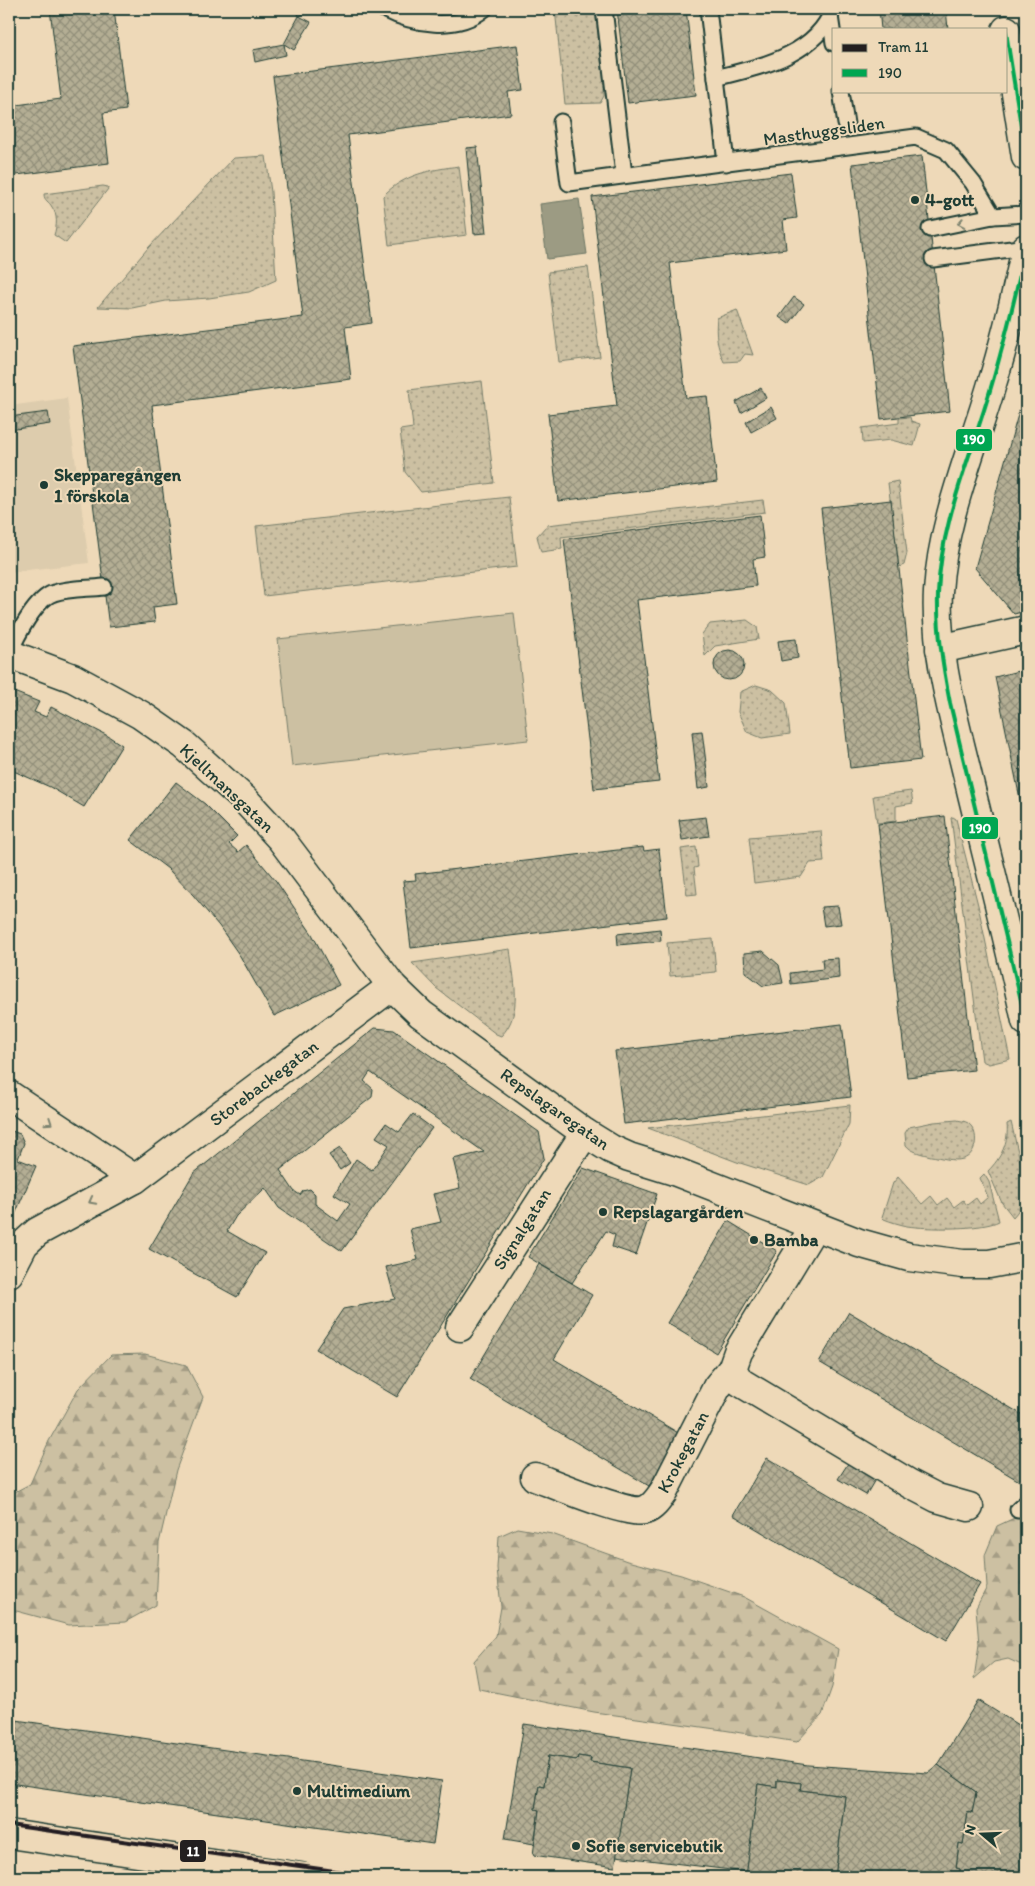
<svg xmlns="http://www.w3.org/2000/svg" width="1035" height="1886" font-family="Itim,sans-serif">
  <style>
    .built { fill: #ddccad }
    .grass { fill: url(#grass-dots); stroke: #767e6b }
    .forest { fill: url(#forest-firs); stroke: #767e6b }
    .pitch { fill: #ccc0a2; stroke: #767e6b }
    .water { fill: #9c9b83; stroke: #6a7563 }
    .building { fill: url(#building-cross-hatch); stroke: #1f3d34 }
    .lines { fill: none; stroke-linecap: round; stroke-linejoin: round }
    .service-casing { stroke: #1f3d34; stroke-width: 19 }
    .minor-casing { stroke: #1f3d34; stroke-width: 31 }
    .tertiary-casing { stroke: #1f3d34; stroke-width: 31 }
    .service { stroke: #eed9b8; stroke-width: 15 }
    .minor { stroke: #eed9b8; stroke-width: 28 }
    .tertiary { stroke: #eed9b8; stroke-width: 28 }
    .bus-1-casing { stroke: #eed9b8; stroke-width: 8 }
    .bus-1 { stroke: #00a651; stroke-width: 4 }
    .tram-1-casing { stroke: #eed9b8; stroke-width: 8 }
    .tram-1 { stroke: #231f20; stroke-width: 4 }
    .oneway { stroke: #7c836f }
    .poi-dot { fill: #1f3d34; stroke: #eed9b8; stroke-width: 2 }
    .labels { text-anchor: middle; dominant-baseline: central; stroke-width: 4; stroke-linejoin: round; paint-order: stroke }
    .street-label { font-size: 18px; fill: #1f3d34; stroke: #eed9b8 }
    .poi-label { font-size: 18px; font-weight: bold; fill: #1f3d34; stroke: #eed9b8; text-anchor: start }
    .line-badge { stroke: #eed9b8; stroke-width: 2 }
    .badge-label { font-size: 14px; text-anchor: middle; font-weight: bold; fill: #fff }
  </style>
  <defs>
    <pattern id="grass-dots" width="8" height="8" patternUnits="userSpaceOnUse" patternTransform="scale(1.25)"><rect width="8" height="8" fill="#ccc0a2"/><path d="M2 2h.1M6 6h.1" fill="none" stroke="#a59d85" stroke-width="1.8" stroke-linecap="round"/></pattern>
    <pattern id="forest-firs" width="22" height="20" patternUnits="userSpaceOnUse" patternTransform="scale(1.25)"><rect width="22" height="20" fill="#ccc0a2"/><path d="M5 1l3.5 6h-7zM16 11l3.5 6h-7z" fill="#a59d85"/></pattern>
    <pattern id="building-cross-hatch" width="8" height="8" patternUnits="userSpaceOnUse" patternTransform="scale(1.25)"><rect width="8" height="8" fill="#b4ae94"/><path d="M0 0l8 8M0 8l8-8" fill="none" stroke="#928f7a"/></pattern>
  </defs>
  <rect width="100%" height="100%" fill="#eed9b8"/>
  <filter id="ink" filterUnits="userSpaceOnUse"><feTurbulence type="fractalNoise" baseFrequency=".02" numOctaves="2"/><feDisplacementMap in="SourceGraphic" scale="10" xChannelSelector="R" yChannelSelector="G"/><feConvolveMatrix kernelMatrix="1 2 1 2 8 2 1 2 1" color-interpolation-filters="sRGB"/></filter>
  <g filter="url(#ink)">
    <!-- built -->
    <path class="built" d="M67,398L89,563L9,572V406Z"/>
    <!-- grass -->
    <g class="grass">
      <path d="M403,9H463C443,18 424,15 403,9Z"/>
      <path d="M555,9H595L604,85V96L600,103L565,104Z"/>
      <path d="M266,156L271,192L276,280L249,292L209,298L166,301L132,308L98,307L148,248L234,158Z"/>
      <path d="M459,166L467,235L389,245L383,196C404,174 430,170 459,166Z"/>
      <path d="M103,186L108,187V189L66,243L54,235C57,226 58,215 52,207C49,201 44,201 44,194Z"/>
      <path d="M588,267L600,357L559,362L548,272Z"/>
      <path d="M737,310L753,355L745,354L740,361L724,362C717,346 715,335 717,318Z"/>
      <path d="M482,381L494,483L421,492L405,472L400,430L413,428L409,390Z"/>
      <path d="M910,417L911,421L920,424L914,446L891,440L863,443L862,428L899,423V418Z"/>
      <path d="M898,481L907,553L904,565L899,567L888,483Z"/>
      <path d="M509,497L517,567L264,596L256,526Z"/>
      <path d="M763,500L765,512L561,537L562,549L541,552L537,536L547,525Z"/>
      <path d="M747,620L757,627L759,639L715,646L705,656L702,634L710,624Z"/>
      <path d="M756,685L772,690L786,703L790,734L762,738L747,732L738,712L740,692Z"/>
      <path d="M911,791L913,803L896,806V821L877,823L873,796Z"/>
      <path d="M953,817L956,819L978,905L1010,1059L989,1064L982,1061L952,825L951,818Z"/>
      <path d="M821,831L824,862L810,863L801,877L754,883L749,837Z"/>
      <path d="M696,847L698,867L694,868L697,894L687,895L681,849Z"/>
      <path d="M713,939L716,972L670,976L667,943Z"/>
      <path d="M510,949C513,978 524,1013 501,1036L496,1034L436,988L412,963Z"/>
      <path d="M850,1105L849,1124L823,1177L809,1185L737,1162L648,1128Z"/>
      <path d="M957,1120C961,1121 965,1121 968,1123C980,1132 977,1155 963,1159C953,1162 940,1157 931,1156C923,1154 911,1152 906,1145L905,1133L909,1127L934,1122Z"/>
      <path d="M1011,1122L1025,1182C1026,1197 1023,1206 1013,1217L1002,1203L988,1171C1001,1158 1009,1142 1007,1124Z"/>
      <path d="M984,1174L989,1182L999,1221C982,1230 927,1229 907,1226C899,1224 891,1222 884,1219L882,1217L893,1183L898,1177L922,1204L931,1196L938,1205L947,1198L954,1207L963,1200L967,1205L976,1198L980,1204L988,1197L980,1178Z"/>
    </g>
    <!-- forest -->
    <g class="forest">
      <path d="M145,1354L186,1365L203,1397L176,1470L159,1543L156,1605L125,1622L69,1625L9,1609V1495L30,1484L49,1441L78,1389L111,1355Z"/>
      <path d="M1026,1510V1667L1008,1659L994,1662L974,1679L979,1644L976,1608L987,1587L985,1555L997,1526L1023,1514Z"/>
      <path d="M517,1528L552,1534L627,1561L681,1575L744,1597L838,1649L832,1687L822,1715L797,1742L723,1730L594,1712L479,1689L474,1661L496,1636L501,1607L497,1568L499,1536Z"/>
    </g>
    <!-- pitch -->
    <path class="pitch" d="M514,613L528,740L292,766L278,639Z"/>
    <!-- water -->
    <path class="water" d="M579,199L587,254L547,259L540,204Z"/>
    <!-- building -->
    <g class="building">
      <path d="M50,9H114L126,110L103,113L109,163L9,176V106L61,99Z"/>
      <path d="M296,9H310L311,11L299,16Z"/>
      <path d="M617,9H686L696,95L628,103Z"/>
      <path d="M879,9H946L948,29H881Z"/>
      <path d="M299,16L311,22L294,50L284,44Z"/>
      <path d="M284,44L286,55L255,62L253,50Z"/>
      <path d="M517,45L523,90L508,92L511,114L348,135L372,323L345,327L351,379L152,405L177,604L153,607L155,622L109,627L73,346L303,317L273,76Z"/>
      <path d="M477,147L486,233L474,234L466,148Z"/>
      <path d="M922,156L950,411L881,419L852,164Z"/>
      <path d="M791,173L797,218L783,220L786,249L670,263L686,398L707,396L717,482L558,501L548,414L617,406L592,197Z"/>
      <path d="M794,297L804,304L789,324L779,317Z"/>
      <path d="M1026,386V611L1014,614L975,568Z"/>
      <path d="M761,388L766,398L741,413L736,402Z"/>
      <path d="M771,407L777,418L751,432L746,422Z"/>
      <path d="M48,412L50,424L9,430V417Z"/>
      <path d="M891,500L921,760L850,768L821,508Z"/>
      <path d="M760,515L765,557L753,559L756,586L637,600L659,782L594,789L564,539Z"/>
      <path d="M796,639L798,658L781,661L778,641Z"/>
      <circle cx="729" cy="665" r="15"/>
      <path d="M1026,669V828L995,677Z"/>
      <path d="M9,690L39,702L34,712L46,717L51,707L108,736L122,745L84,807L50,787L9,769Z"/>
      <path d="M702,731L709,787L698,789L692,732Z"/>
      <path d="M176,782L205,804L237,836L229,844L238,852L246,845L276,881L312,934L339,985L274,1016L240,956L219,926L193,895L168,869L130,840Z"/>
      <path d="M945,816L974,1070L907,1077L878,824Z"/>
      <path d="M706,817L709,836L682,840L679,820Z"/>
      <path d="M643,847L644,851L659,849L667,917L411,948L403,881L416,880L415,874Z"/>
      <path d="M838,906L841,924L824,926L821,907Z"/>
      <path d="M660,929L661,941L618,945L617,934Z"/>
      <path d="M763,951L779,965L783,983L763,986L745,972L744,953Z"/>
      <path d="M838,958L839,978L791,984L790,973L823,969L822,959Z"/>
      <path d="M842,1024L851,1097L624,1124L615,1051Z"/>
      <path d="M375,1028L394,1030L539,1132L544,1158L397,1397L316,1349L343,1309L395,1299L386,1267L418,1260L410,1229L441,1222L433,1194L460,1188L453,1159L484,1152L370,1072L364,1081L373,1089L372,1097L280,1170L294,1191L300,1195L303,1191L310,1189L315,1194V1204L338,1221L350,1204L334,1194L356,1159L372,1170L389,1145L376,1137L386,1123L399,1132L413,1114L432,1128L342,1251L279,1208L265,1188L236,1216L227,1231L265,1253L237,1297L149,1249L193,1174Z"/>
      <path d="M9,1130L20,1134L24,1143L18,1159L36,1166L10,1226Z"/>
      <path d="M340,1148L350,1163L340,1170L329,1155Z"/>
      <path d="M583,1168L657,1194L636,1255L612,1247L615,1235L606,1231L572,1283L528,1257Z"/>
      <path d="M728,1221L777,1251L716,1353L667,1323Z"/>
      <path d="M539,1264L592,1295L554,1359L680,1434L649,1486L470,1379Z"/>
      <path d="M849,1312L1026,1417V1485L819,1362Z"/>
      <path d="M767,1458L980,1584L946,1641L733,1515Z"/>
      <path d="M849,1462L876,1478L866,1495L838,1479Z"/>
      <path d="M978,1700L1026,1730V1877H959L960,1869L956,1868L959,1843L963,1844L968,1812L972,1813L976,1792L938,1765Z"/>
      <path d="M9,1719L442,1781L433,1844L9,1783Z"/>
      <path d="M524,1724L808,1765L928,1773L938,1765L976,1792L972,1813L968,1812L963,1844L959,1843L956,1868L960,1869L959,1877H835L845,1796L800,1790L801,1783L777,1780V1787L758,1784L747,1872L616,1856L630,1768L590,1762L591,1758L578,1756L577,1760L548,1756L544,1786L539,1785L535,1809L539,1810L534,1844L505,1839Z"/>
      <path d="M548,1756L577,1760L578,1756L591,1758L590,1762L630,1768L615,1867L533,1855L539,1810L535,1809L539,1785L544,1786Z"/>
      <path d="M777,1780L801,1783L800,1790L845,1796L835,1877H746L758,1784L777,1787Z"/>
    </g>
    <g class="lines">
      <!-- service casing -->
      <g class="service-casing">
        <g id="service">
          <path d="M384,9C413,24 456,32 484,9"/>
          <path d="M604,9L624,175"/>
          <path d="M708,9L726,163"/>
          <path d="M830,16L834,43"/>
          <path d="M716,78C758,67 816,56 833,9"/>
          <path d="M841,91L846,124"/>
          <path d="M561,122L569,183L916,137L946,150L973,183L993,216"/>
          <path d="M930,229L993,216L1026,214"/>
          <path d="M933,259L1026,247"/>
          <path d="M9,654C16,637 36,598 54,593C69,588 88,589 104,587"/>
          <path d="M1018,1510L1026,1503"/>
        </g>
      </g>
      <!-- minor casing -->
      <g class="minor-casing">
        <g id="minor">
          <path d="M940,649L1026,630"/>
          <path d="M9,654L73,678L141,715L184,745L245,800L281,839L392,986L421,1014L585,1133L611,1149L629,1157L674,1171L859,1243L909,1257L963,1264H989L1026,1257"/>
          <path d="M1009,942L1026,938"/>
          <path d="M9,1095L135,1179"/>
          <path d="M814,1227L738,1352L732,1369L740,1382L910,1484L937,1498L969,1507"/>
          <path d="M9,1273L24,1244L37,1232L135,1179L392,986"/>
          <path d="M460,1327L585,1133"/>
          <path d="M535,1477C554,1484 630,1516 645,1510C654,1507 659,1498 664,1491L717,1387L732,1369"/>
          <path d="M9,1834L301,1877"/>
        </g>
      </g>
      <!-- tertiary casing -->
      <g class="tertiary-casing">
        <g id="tertiary">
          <path d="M1006,30L1026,157"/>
          <path d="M1026,248C1016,295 1005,342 991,387C971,454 942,522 938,592C935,651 952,711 966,769C986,853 1008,936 1026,1021"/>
        </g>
      </g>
      <!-- service -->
      <use href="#service" class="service"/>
      <!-- minor -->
      <use href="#minor" class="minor"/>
      <!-- tertiary -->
      <use href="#tertiary" class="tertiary"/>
      <!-- bus-1 casing -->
      <g class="bus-1-casing">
        <g id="bus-1">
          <path d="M1006,32L1026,157"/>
          <path d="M1026,248C1014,303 1001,357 984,410C965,470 940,530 938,594C937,631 943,667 950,703L1026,1021"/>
        </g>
      </g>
      <!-- bus-1 -->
      <use href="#bus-1" class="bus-1"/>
      <!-- tram-1 casing -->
      <g class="tram-1-casing">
        <path id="tram-1" d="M9,1825L377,1877"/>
      </g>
      <!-- tram-1 -->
      <use href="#tram-1" class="tram-1"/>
    </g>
    <!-- one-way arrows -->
    <defs><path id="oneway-chevron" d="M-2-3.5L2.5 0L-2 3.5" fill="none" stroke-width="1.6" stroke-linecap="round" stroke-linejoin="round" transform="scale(1.25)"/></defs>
    <g class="oneway">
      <use href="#oneway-chevron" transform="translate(961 223) rotate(169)"/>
      <use href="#oneway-chevron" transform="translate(49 1122) rotate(34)"/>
      <use href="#oneway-chevron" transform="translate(92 1201) rotate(152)"/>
    </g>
  </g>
  <!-- markers -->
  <g class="poi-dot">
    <circle cx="915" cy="200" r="5"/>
    <circle cx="44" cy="485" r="5"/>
    <circle cx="603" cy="1212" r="5"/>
    <circle cx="754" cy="1240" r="5"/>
    <circle cx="297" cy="1791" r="5"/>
    <circle cx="576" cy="1846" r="5"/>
  </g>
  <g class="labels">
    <!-- street labels -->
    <g class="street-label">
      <text transform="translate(824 131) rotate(-8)">Masthuggsliden</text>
      <text transform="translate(227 788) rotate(43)">Kjellmansgatan</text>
      <text transform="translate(264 1083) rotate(-37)">Storebackegatan</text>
      <text transform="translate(555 1109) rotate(35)">Repslagaregatan</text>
      <text transform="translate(522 1229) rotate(-58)">Signalgatan</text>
      <text transform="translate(683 1452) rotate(-62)">Krokegatan</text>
    </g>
    <!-- poi labels -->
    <g class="poi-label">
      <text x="925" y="200">4-gott</text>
      <text x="54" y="475">Skepparegången<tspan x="54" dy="21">1 förskola</tspan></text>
      <text x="613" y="1212">Repslagargården</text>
      <text x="764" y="1240">Bamba</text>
      <text x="307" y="1791">Multimedium</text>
      <text x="586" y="1846">Sofie servicebutik</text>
    </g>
  </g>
  <g class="line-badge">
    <rect x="955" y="428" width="38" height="24" rx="5" fill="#00a651"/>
    <rect x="961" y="816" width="38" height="24" rx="5" fill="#00a651"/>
    <rect x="179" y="1839" width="28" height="24" rx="5" fill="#231f20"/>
  </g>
  <g class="badge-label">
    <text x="974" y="444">190</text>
    <text x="980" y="833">190</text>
    <text x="193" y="1856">11</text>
  </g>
  <!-- margin -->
  <rect width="1035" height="1886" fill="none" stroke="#eed9b8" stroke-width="30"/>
  <rect x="15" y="15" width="1005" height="1856" fill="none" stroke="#1f3d34" stroke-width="2" filter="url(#ink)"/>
  <!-- legend -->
  <rect x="832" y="28" width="175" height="65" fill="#eed9b8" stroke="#9b9b83"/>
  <rect x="842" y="44" width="25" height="8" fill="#231f20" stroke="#9b9b83"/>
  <text x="878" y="52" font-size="15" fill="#1f3d34">Tram 11</text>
  <rect x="842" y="69" width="25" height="8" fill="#00a651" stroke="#9b9b83"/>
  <text x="878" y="78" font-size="15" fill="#1f3d34">190</text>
  <!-- north arrow -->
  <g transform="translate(982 1834) rotate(289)" stroke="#eed9b8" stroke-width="4" paint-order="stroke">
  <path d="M0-4L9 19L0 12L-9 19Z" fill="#1f3d34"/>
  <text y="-8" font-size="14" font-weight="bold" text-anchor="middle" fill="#1f3d34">N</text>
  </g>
</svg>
